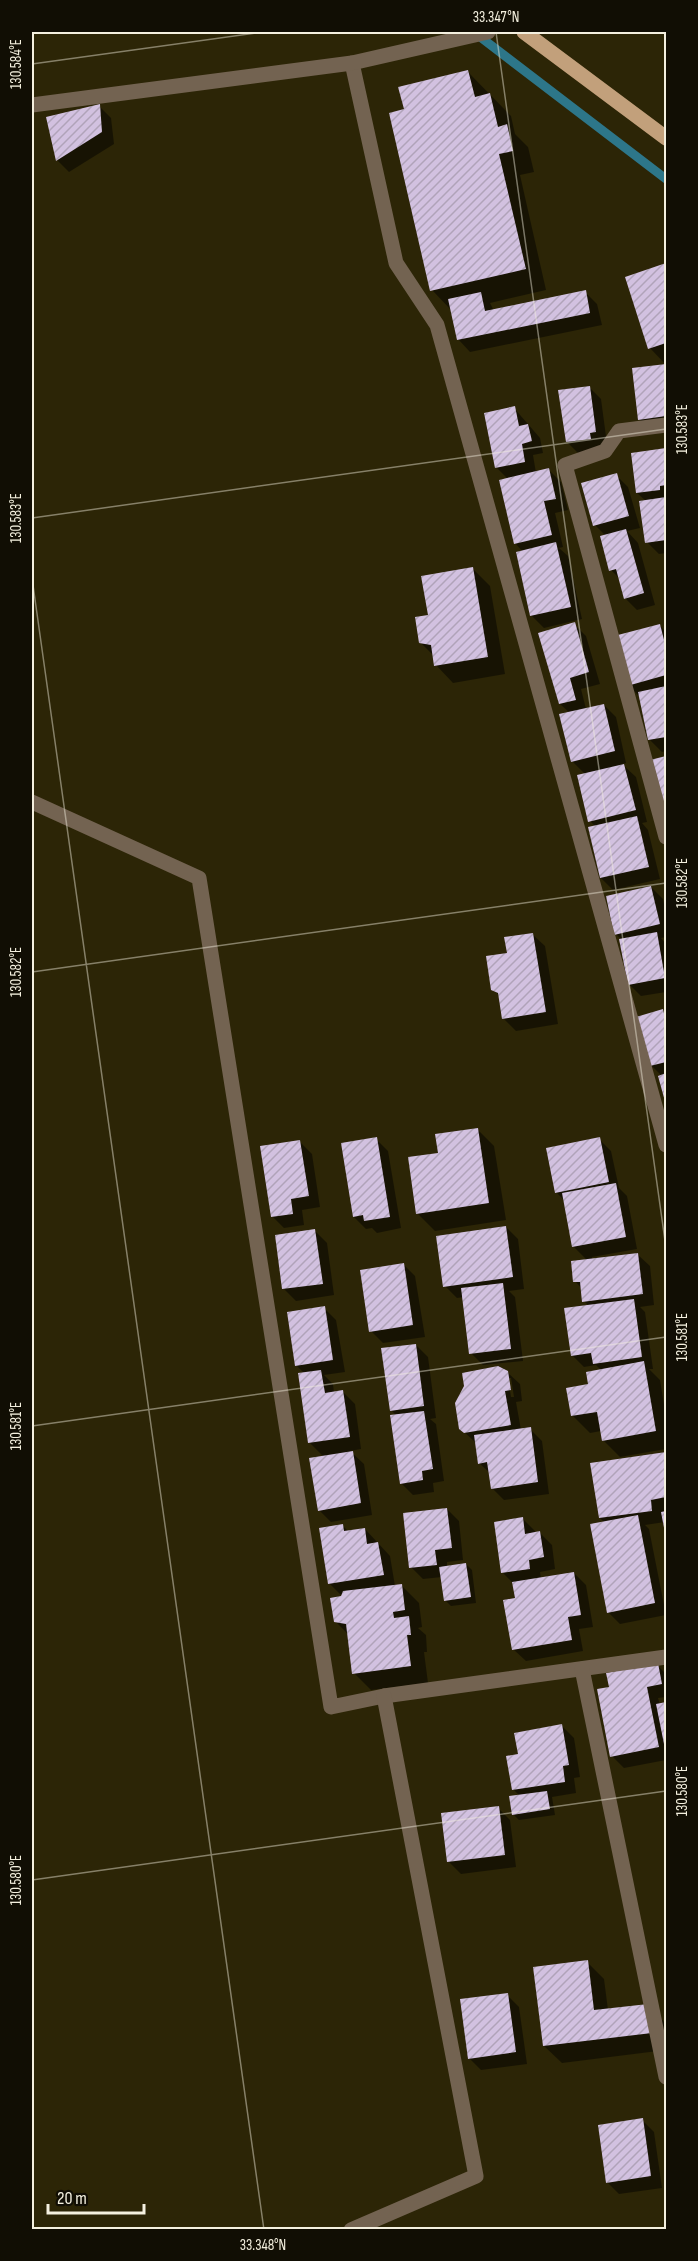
<svg xmlns="http://www.w3.org/2000/svg" width="698" height="2261" font-family="'Sofia Sans Condensed',sans-serif">
  <style>
    .shadow { fill: #0007; fill-rule: evenodd }
    .lines { fill: none; stroke-linecap: round; stroke-linejoin: round }
    .stream { stroke: #2d7689; stroke-width: 9 }
    .building { fill: url(#building-hatch) }
    .minor { stroke: #736351; stroke-width: 15 }
    .major { stroke: #c2a07b; stroke-width: 15 }
    .ticks { fill: none; stroke: #f4f0df; stroke-width: 1.5; stroke-opacity: 0.45 }
    .neatline { fill: none; stroke: #f4f0df; stroke-width: 2 }
    .ticks-label { font-size: 15px; text-anchor: middle; fill: #f4f0df }
  </style>
  <defs>
    <pattern id="building-hatch" width="6" height="6" patternUnits="userSpaceOnUse" patternTransform="scale(1.5)"><rect width="6" height="6" fill="#d2c1e0"/><path d="M-1 1l2-2M0 6l6-6M5 7l2-2" fill="none" stroke="#b0a3b9"/></pattern>
  </defs>
  <rect width="100%" height="100%" fill="#2c2506"/>
  <!-- shadow -->
  <g class="shadow">
    <path d="M468,72L511,116L515,134L528,147L534,172L520,175L546,290L490,303L494,311L585,292L597,304L602,325L470,352L458,339L452,311L432,290L406,110Z"/>
    <path d="M99,106L111,118L114,144L69,172L58,161L47,118Z"/>
    <path d="M666,265V365L650,348L627,278Z"/>
    <path d="M666,365V429L651,431L639,419L633,369Z"/>
    <path d="M589,387L601,399L607,444L579,454L567,442Z"/>
    <path d="M514,408L540,438L543,453L533,455L536,473L549,470L561,482L568,510L555,513L563,547L559,548L568,556L582,619L544,628L532,616L523,552L515,543L508,479L497,468Z"/>
    <path d="M666,450V553L659,554L647,542L646,501L637,493L632,454Z"/>
    <path d="M616,475L628,487L640,528L627,531L638,543L655,605L637,610L625,598L621,580L611,570L606,536L595,525Z"/>
    <path d="M472,568L490,586L505,674L453,683L436,665L434,656L421,643L429,616Z"/>
    <path d="M574,624L586,636L600,684L581,689L586,709L604,705L616,717L626,763L622,764L636,777L647,822L642,823L648,830L660,879L613,890L601,878L596,827L590,821L586,775L572,761L570,713L560,704Z"/>
    <path d="M659,625L666,632V751L662,752L650,740L640,697L628,685Z"/>
    <path d="M666,757V810L652,761Z"/>
    <path d="M651,887L663,899L666,915V937L661,938L666,944V992L641,996L629,984L621,939L616,934Z"/>
    <path d="M532,934L545,946L558,1024L516,1031L504,1019L500,996L493,989L508,954Z"/>
    <path d="M662,1011L666,1015V1102L659,1077L662,1076L651,1065Z"/>
    <path d="M477,1129L494,1146L506,1220L435,1231L418,1214L440,1154Z"/>
    <path d="M376,1139L388,1151L401,1228L377,1233L372,1228L366,1229L354,1217Z"/>
    <path d="M599,1139L611,1151L619,1188L627,1196L637,1249L592,1257V1260L637,1254L650,1266L654,1305L640,1307L645,1312L653,1369H649L660,1380L666,1417V1449L620,1457L603,1440L601,1431L590,1433L573,1416L601,1370L596,1365L584,1367L572,1355L589,1306L584,1301L582,1289L575,1281L588,1261L574,1247L565,1201L556,1192Z"/>
    <path d="M300,1142L312,1154L320,1207L302,1210L304,1225L284,1228L272,1216Z"/>
    <path d="M506,1227L518,1239L524,1289L509,1291L515,1297L523,1361L483,1365L471,1353L464,1297L457,1298L445,1286Z"/>
    <path d="M315,1231L327,1243L334,1295L296,1301L284,1289Z"/>
    <path d="M403,1264L415,1276L425,1337L383,1343L371,1331Z"/>
    <path d="M324,1308L336,1320L345,1372L324,1375L333,1384L334,1393L343,1392L355,1404L361,1449L350,1451L364,1464L372,1515L331,1522L319,1510L324,1457L310,1443L305,1374L296,1365Z"/>
    <path d="M416,1345L428,1357L436,1418L430,1419L436,1424L444,1481L433,1483L434,1492L413,1495L401,1483L397,1416L391,1410Z"/>
    <path d="M507,1372L520,1384L522,1401L516,1402L521,1430L530,1429L542,1441L549,1494L504,1500L492,1488L490,1473L479,1463L476,1443L460,1428ZM508,1378H511L514,1397H511Z"/>
    <path d="M666,1454V1531L665,1522L645,1525L649,1529L666,1615L620,1624L608,1612L605,1523L600,1518L592,1464Z"/>
    <path d="M447,1509L459,1521L463,1560L447,1562V1567L466,1564L472,1570L476,1603L451,1606L446,1601L442,1577L423,1579L411,1567Z"/>
    <path d="M523,1519L535,1531V1534L540,1533L552,1545L555,1569L540,1572L541,1579L574,1573L586,1585L593,1627L579,1629L583,1651L526,1661L513,1649L516,1599L514,1584L503,1573Z"/>
    <path d="M342,1525L349,1532L365,1529L377,1542L390,1556L395,1586H402L419,1603L422,1627L418,1628L426,1635L427,1652H424L428,1683L371,1690L354,1673L349,1635L335,1621L343,1597L329,1583Z"/>
    <path d="M657,1665L666,1674V1697L658,1698L660,1705L666,1703V1760L624,1768L612,1756L611,1688Z"/>
    <path d="M562,1726L574,1738L580,1777L574,1778L576,1793L552,1797L555,1815L519,1820L513,1814L520,1796L514,1790L508,1757L519,1755Z"/>
    <path d="M498,1808L510,1820L516,1867L461,1874L449,1862Z"/>
    <path d="M587,1962L604,1979L608,2010L648,2005L665,2023L666,2050L562,2063L544,2046Z"/>
    <path d="M507,1995L519,2007L527,2064L481,2070L469,2058Z"/>
    <path d="M642,2120L654,2132L662,2188L619,2194L607,2182Z"/>
  </g>
  <g class="lines">
    <!-- stream -->
    <path class="stream" d="M475,33L666,179"/>
  </g>
  <!-- building -->
  <g class="building">
    <path d="M468,70L475,97L490,93L498,127L507,124L513,151L499,154L526,269L430,291L389,113L404,109L398,87Z"/>
    <path d="M100,104L102,132L56,161L46,117Z"/>
    <path d="M666,263V343L648,349L625,277Z"/>
    <path d="M586,290L590,313L457,340L448,299L481,292L485,311Z"/>
    <path d="M666,364V416L638,420L632,368Z"/>
    <path d="M590,386L596,432L590,433L591,439L566,442L558,390Z"/>
    <path d="M515,406L519,426L528,424L532,441L522,444L525,462L495,468L484,413Z"/>
    <path d="M666,448V485L660,486V490L636,493L631,453Z"/>
    <path d="M549,468L556,499L544,501L552,535L514,544L499,480Z"/>
    <path d="M617,473L629,516L593,526L581,483Z"/>
    <path d="M666,497V540L645,543L639,501Z"/>
    <path d="M626,529L644,593L624,599L616,569L609,571L600,536Z"/>
    <path d="M556,542L571,607L530,616L516,552Z"/>
    <path d="M473,567L488,657L434,666L431,645L419,643L415,617L428,615L421,576Z"/>
    <path d="M575,622L589,672L570,678L576,700L559,704L538,633Z"/>
    <path d="M660,624L666,648V675L627,686L614,636Z"/>
    <path d="M666,686V737L648,740L638,692Z"/>
    <path d="M604,704L615,751L571,762L559,714Z"/>
    <path d="M666,756V804L660,806L650,760Z"/>
    <path d="M624,764L636,810L588,822L577,775Z"/>
    <path d="M637,816L649,867L600,878L588,827Z"/>
    <path d="M651,886L660,924L614,935L606,896Z"/>
    <path d="M657,932L665,978L628,985L619,939Z"/>
    <path d="M533,933L546,1012L502,1019L498,993L491,990L486,956L507,953L504,937Z"/>
    <path d="M663,1009L666,1023V1062L650,1066L636,1017Z"/>
    <path d="M666,1073V1105L658,1076Z"/>
    <path d="M478,1128L489,1203L416,1214L408,1157L438,1153L435,1134Z"/>
    <path d="M377,1137L390,1217L364,1221L363,1215L353,1217L341,1143Z"/>
    <path d="M600,1137L609,1182L555,1193L546,1148Z"/>
    <path d="M300,1140L309,1196L291,1199L293,1214L271,1217L260,1146Z"/>
    <path d="M616,1183L626,1237L572,1247L562,1193Z"/>
    <path d="M506,1226L513,1277L443,1287L436,1236Z"/>
    <path d="M315,1229L323,1284L282,1289L275,1235Z"/>
    <path d="M638,1253L643,1294L582,1302L580,1282H573L571,1261Z"/>
    <path d="M404,1263L413,1325L369,1332L360,1270Z"/>
    <path d="M503,1283L511,1349L469,1354L461,1288Z"/>
    <path d="M634,1299L642,1357L593,1364L591,1353L571,1356L564,1308Z"/>
    <path d="M325,1306L333,1360L295,1366L287,1312Z"/>
    <path d="M416,1344L424,1406L390,1411L381,1348Z"/>
    <path d="M644,1361L656,1431L602,1441L597,1412L571,1416L566,1388L588,1384L586,1372Z"/>
    <path d="M498,1366L508,1371L511,1390L505,1391L511,1425L464,1433L459,1429L455,1403L464,1386L462,1373Z"/>
    <path d="M321,1370L325,1393L343,1390L350,1437L308,1443L298,1373Z"/>
    <path d="M424,1411L433,1469L422,1471L423,1480L400,1484L390,1415Z"/>
    <path d="M531,1427L538,1482L491,1489L487,1462L478,1464L474,1435Z"/>
    <path d="M353,1451L361,1503L318,1511L309,1458Z"/>
    <path d="M666,1452V1497L651,1500L652,1511L599,1518L590,1463Z"/>
    <path d="M447,1508L452,1548L435,1550L437,1565L409,1568L403,1513Z"/>
    <path d="M666,1511V1533H665L661,1512Z"/>
    <path d="M638,1515L655,1603L607,1613L590,1524Z"/>
    <path d="M523,1517L525,1534L540,1531L544,1557L529,1560L530,1569L501,1573L494,1522Z"/>
    <path d="M343,1524L344,1531L365,1528L367,1544L378,1542L384,1575L328,1584L319,1528Z"/>
    <path d="M466,1563L471,1597L444,1601L439,1567Z"/>
    <path d="M574,1572L581,1615L568,1617L572,1640L512,1650L503,1600L515,1598L512,1582Z"/>
    <path d="M402,1584L405,1610L393,1612L394,1618L409,1616L411,1635H407L411,1666L352,1674L346,1624L334,1622L330,1598L341,1596L343,1591Z"/>
    <path d="M658,1663L662,1684L647,1687L659,1747L610,1757L597,1689L609,1687L606,1673Z"/>
    <path d="M666,1702V1744H664L656,1704Z"/>
    <path d="M562,1724L569,1765L563,1766L565,1782L512,1790L506,1756L518,1754L514,1733Z"/>
    <path d="M547,1791L550,1809L512,1815L509,1796Z"/>
    <path d="M499,1806L505,1855L447,1862L441,1813Z"/>
    <path d="M588,1960L594,2010L648,2004L652,2033L543,2046L533,1967Z"/>
    <path d="M508,1993L516,2052L468,2059L460,1999Z"/>
    <path d="M643,2118L651,2176L606,2183L598,2125Z"/>
  </g>
  <g class="lines">
    <!-- minor -->
    <g class="minor">
      <path d="M352,63L396,263L437,325L666,1145"/>
      <path d="M32,105L352,63L488,32"/>
      <path d="M666,425L619,431L605,451L565,465L666,837"/>
      <path d="M32,802L199,878L331,1707L384,1696L666,1657"/>
      <path d="M582,1669L666,2077"/>
      <path d="M351,2230L476,2176L384,1696"/>
    </g>
    <!-- major -->
    <path class="major" d="M524,32L666,138"/>
  </g>
  <!-- ticks -->
  <path class="ticks" d="M496,32L666,1248M32,64L263,32M32,518L666,429M32,578L264,2230M32,972L666,883M32,1426L666,1337M32,1880L666,1791"/>
  <!-- border -->
  <rect width="698" height="2261" fill="none" stroke="#110e04" stroke-width="66"/>
  <!-- scale -->
  <path d="M48 2204v9h96v-9" fill="none" stroke="#f4f0df" stroke-width="3"/>
  <text x="57" y="2204" font-size="18" fill="#f4f0df" stroke="#110e04" stroke-width="4.5" paint-order="stroke">20 m</text>
  <rect x="33" y="33" width="632" height="2195" class="neatline"/>
  <g class="ticks-label">
    <text x="496" y="22">33.347°N</text>
    <text transform="translate(16 64) rotate(-90)" y="5">130.584°E</text>
    <text transform="translate(682 429) rotate(-90)" y="5">130.583°E</text>
    <text transform="translate(16 518) rotate(-90)" y="5">130.583°E</text>
    <text transform="translate(682 883) rotate(-90)" y="5">130.582°E</text>
    <text transform="translate(16 972) rotate(-90)" y="5">130.582°E</text>
    <text transform="translate(682 1337) rotate(-90)" y="5">130.581°E</text>
    <text transform="translate(16 1426) rotate(-90)" y="5">130.581°E</text>
    <text transform="translate(682 1791) rotate(-90)" y="5">130.580°E</text>
    <text transform="translate(16 1880) rotate(-90)" y="5">130.580°E</text>
    <text x="263" y="2250">33.348°N</text>
  </g>
</svg>
